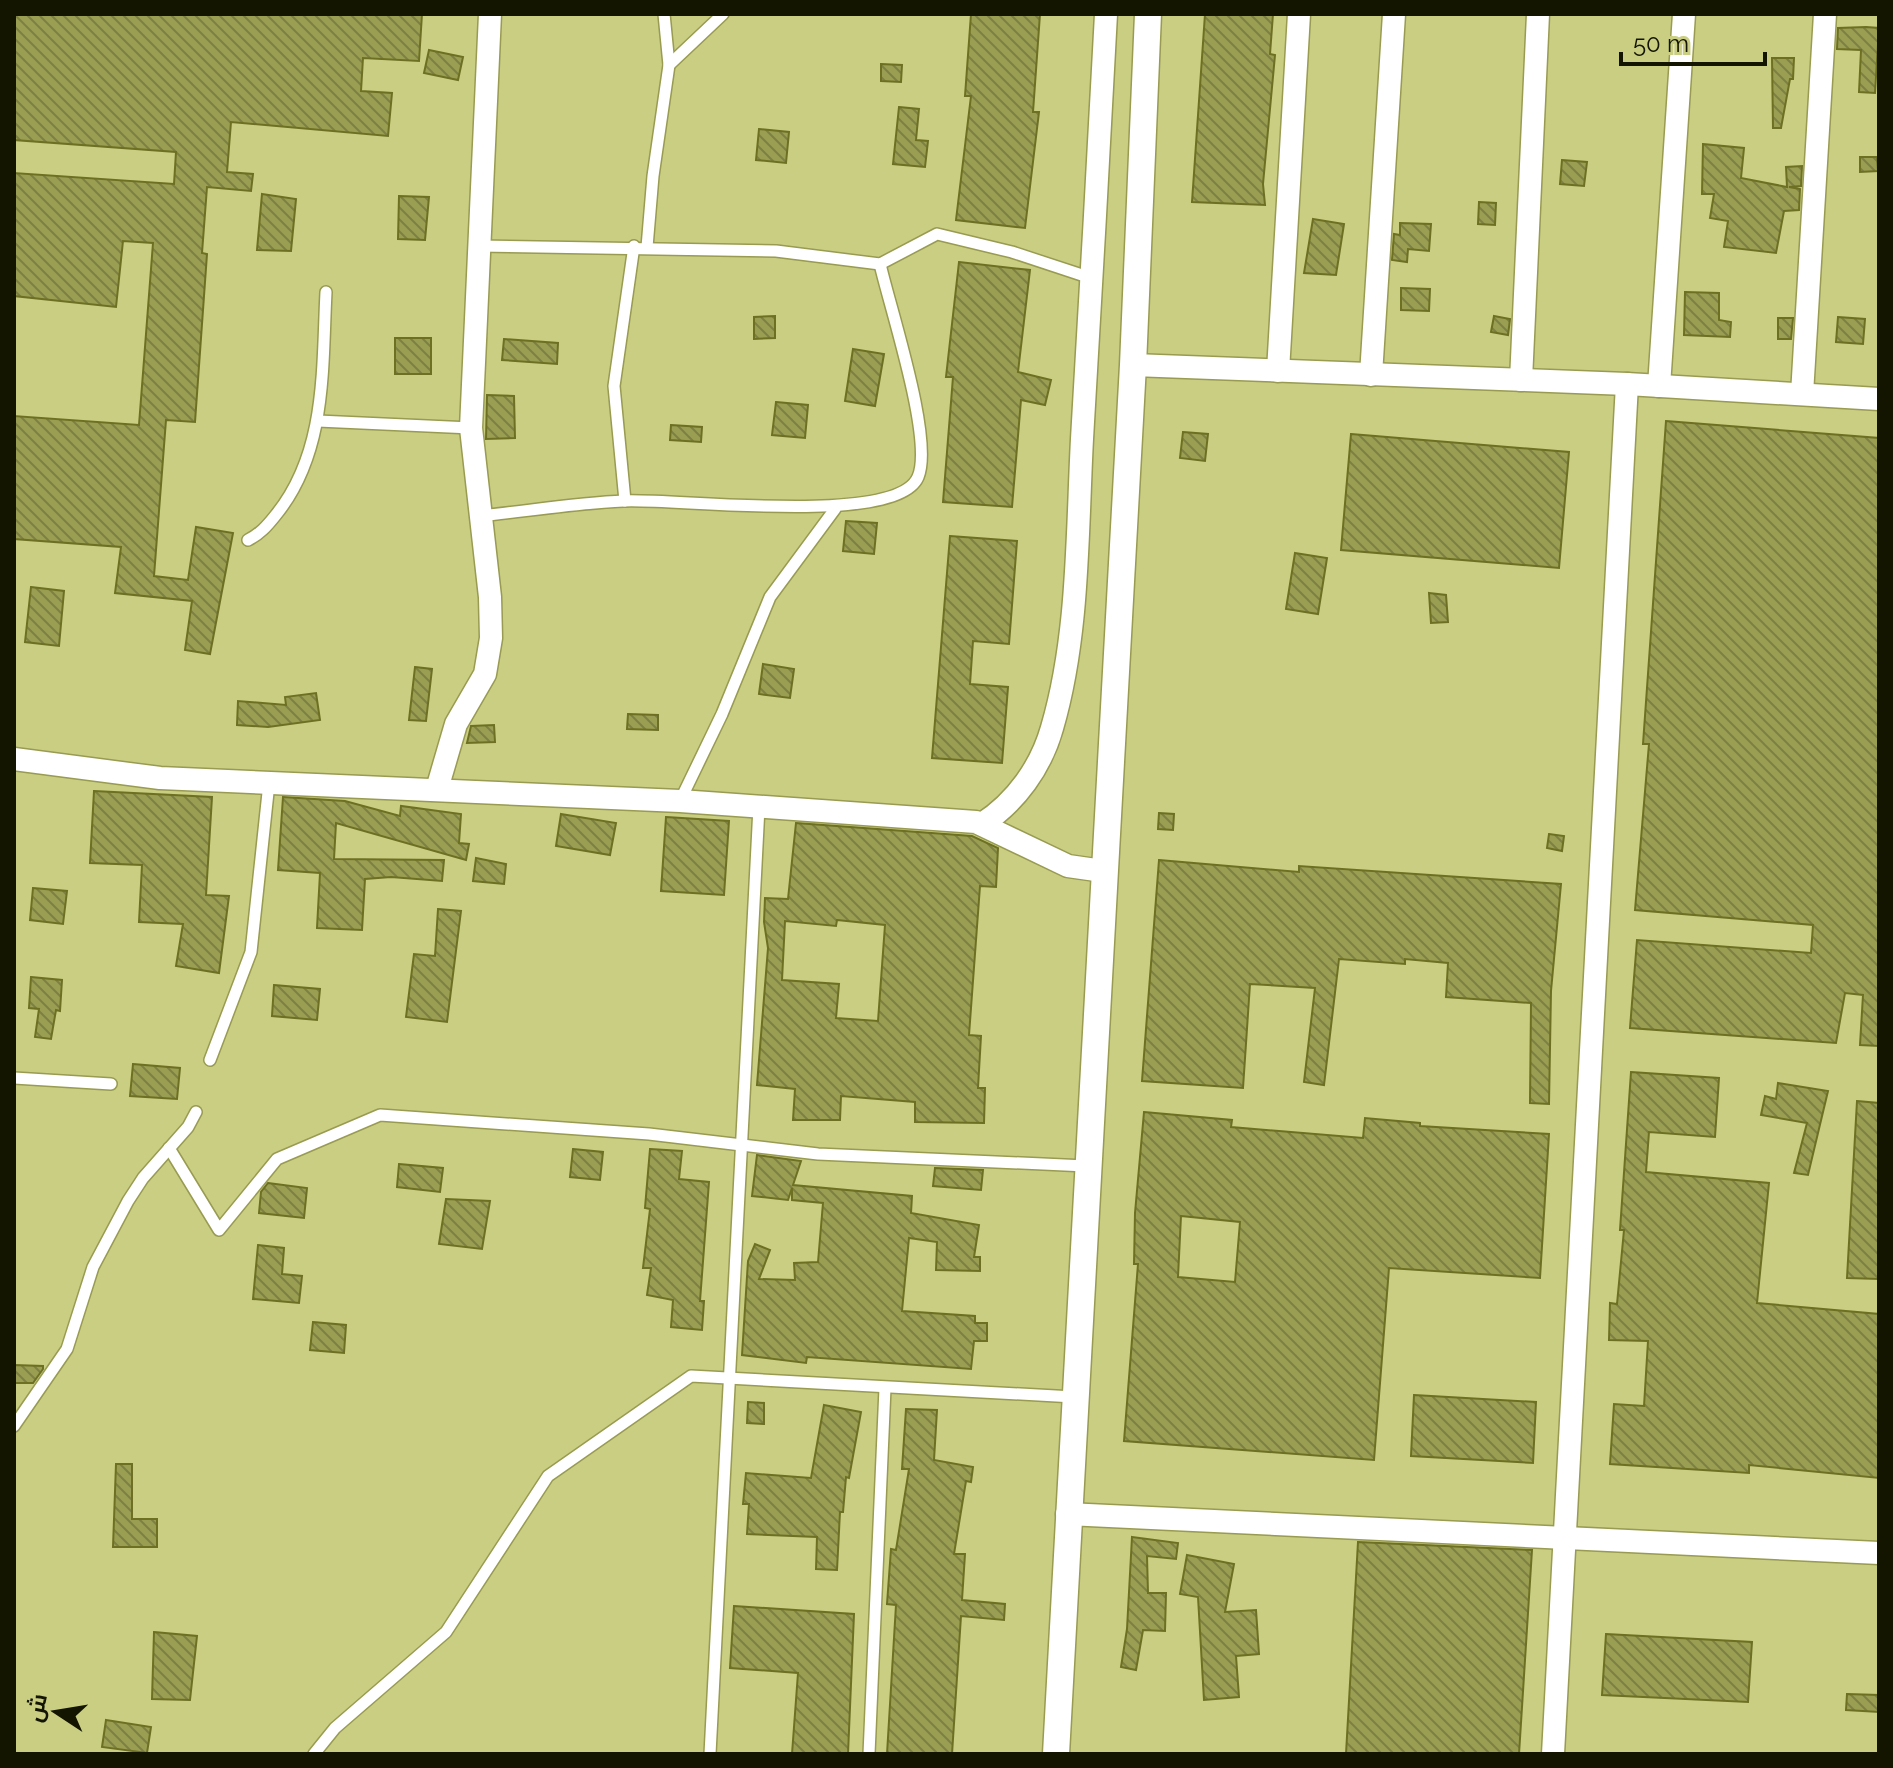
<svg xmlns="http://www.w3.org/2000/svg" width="1893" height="1768" font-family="Raleway,Cairo,sans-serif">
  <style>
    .building { fill: url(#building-back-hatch); stroke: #6d7023; stroke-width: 2; fill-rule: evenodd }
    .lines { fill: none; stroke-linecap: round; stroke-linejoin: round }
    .service-casing { stroke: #989b51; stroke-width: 14 }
    .minor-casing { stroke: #989b51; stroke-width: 25 }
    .tertiary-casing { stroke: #989b51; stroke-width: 29 }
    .service { stroke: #fff; stroke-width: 11 }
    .minor { stroke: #fff; stroke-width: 22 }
    .tertiary { stroke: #fff; stroke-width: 26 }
  </style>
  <defs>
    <pattern id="building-back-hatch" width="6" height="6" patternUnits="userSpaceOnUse" patternTransform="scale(2)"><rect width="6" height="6" fill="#9a9e53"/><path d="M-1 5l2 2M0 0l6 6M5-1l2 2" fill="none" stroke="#7c8042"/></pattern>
  </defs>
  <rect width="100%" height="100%" fill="#c9ce82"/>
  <!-- building -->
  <g class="building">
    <path d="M14,14H422L419,61L363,58L361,91L392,93L388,136L231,122L227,172L253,174L251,191L207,187L202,253L207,254L195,422L166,420L154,576L188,580L196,527L233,533L210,654L185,650L192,601L115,593L121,547L14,539V416L139,425L153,243L123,241L116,307L14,296V173L174,184L176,152L14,140Z"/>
    <path d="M971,14H1040L1033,112H1039L1025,228L956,220L971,96H965Z"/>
    <path d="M1205,14H1273L1270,54L1275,55L1263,184L1265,205L1192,202Z"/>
    <path d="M1866,27L1879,28L1875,93L1859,92L1861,50L1837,49L1838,28Z"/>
    <path d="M429,50L463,57L458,80L424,73Z"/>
    <path d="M1772,58H1794L1793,79H1790L1781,128H1773Z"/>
    <path d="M881,64L902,65L901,82L881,81Z"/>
    <path d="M899,107L919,109L916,140L928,141L925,167L893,164Z"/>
    <path d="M759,129L789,132L786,163L756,160Z"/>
    <path d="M1703,144L1744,148L1741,178L1787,187L1786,167L1802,166L1801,186L1789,187L1800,189L1799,210L1784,211L1776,253L1724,247L1728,221L1710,218L1714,194H1702Z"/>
    <path d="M1860,157H1877L1878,171L1860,172Z"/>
    <path d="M1562,160L1587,162L1584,186L1560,184Z"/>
    <path d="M262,194L296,199L291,251L257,250Z"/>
    <path d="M399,196L429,197L425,240L398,239Z"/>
    <path d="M1479,202L1496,203L1495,225L1478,224Z"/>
    <path d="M1313,219L1344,224L1336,275L1304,273Z"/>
    <path d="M1400,223L1431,224L1429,251L1408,249L1407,262L1392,260L1394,234L1400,235Z"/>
    <path d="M959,262L1030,270L1018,372L1051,380L1045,405L1021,400L1012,507L943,502L953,377H946Z"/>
    <path d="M1401,288L1430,289L1429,311L1401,310Z"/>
    <path d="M1685,292L1719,293V320L1731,322L1730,337L1684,335Z"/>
    <path d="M775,316V338L754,339V317Z"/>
    <path d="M1494,316L1510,319L1508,335L1491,332Z"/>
    <path d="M1838,317L1865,319L1863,344L1836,342Z"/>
    <path d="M1778,318H1793L1791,339H1778Z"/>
    <rect x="395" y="338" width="36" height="36"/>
    <path d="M504,339L558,343L557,364L502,360Z"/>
    <path d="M853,349L884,354L875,406L845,401Z"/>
    <path d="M487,395L514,396L515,438L486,439Z"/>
    <path d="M776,402L808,405L805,438L772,435Z"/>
    <path d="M1666,421L1879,438V1046L1860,1045L1863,995L1845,993L1836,1043L1630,1028L1637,940L1811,953L1813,925L1635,910L1649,744H1643Z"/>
    <path d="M671,425L702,427L701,442L670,440Z"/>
    <path d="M1183,432L1208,434L1205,461L1180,458Z"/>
    <path d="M1351,434L1569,452L1559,568L1341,550Z"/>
    <path d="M846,521L877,523L874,554L843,551Z"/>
    <path d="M950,536L1017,541L1009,644L973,641L970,684L1008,687L1002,763L932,758Z"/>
    <path d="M1295,553L1327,558L1318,614L1286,609Z"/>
    <path d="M31,587L64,591L59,646L25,642Z"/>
    <path d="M1429,593L1446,595L1448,622L1431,623Z"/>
    <path d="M763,664L794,669L790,698L759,694Z"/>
    <path d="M415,667L432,669L426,721L409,720Z"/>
    <path d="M316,693L320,720L268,727L237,725L238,701L286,705L285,697Z"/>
    <path d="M628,714L658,715V730L627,729Z"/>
    <path d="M494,725L495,742L467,743L471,726Z"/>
    <path d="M94,791L212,797L206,895L229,896L219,973L176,966L183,924L139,922L142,865L90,863Z"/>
    <path d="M283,797L345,801L400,816L401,806L461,814L459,843L469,844L466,860L336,823L334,859L444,860L442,881L391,877L365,879L362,930L317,928L320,873L278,870Z"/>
    <path d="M1159,813L1174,814L1173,830L1158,829Z"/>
    <path d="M561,814L616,823L610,855L556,846Z"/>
    <path d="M666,817L729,821L724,895L661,891Z"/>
    <path d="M796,823L972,836L998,848L996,887L980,886L969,1035L981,1036L978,1088H985L984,1123L915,1122V1102L841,1096L840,1120H793L795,1089L757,1085L768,948L764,922L765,898L788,899ZM837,920L885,925L878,1021L836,1018L839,984L782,980L785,921L836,926Z"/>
    <path d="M1549,834L1564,836L1562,851L1547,848Z"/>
    <path d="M476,858L506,864L504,884L473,881Z"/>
    <path d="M1159,860L1299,872V866L1561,884L1551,991L1549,1104L1530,1103L1531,1003L1446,997L1448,963L1405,959V964L1339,959L1324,1085L1304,1082L1315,988L1250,984L1243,1088L1142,1081Z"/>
    <path d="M33,888L67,891L63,924L30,920Z"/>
    <path d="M438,909L461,911L447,1022L406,1017L414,954L435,956Z"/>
    <path d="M31,977L62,980L60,1011L56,1010L51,1039L35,1037L39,1009L29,1008Z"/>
    <path d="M274,985L320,989L317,1020L272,1016Z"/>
    <path d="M133,1064L180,1068L177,1099L130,1096Z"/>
    <path d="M1631,1072L1719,1078L1715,1137L1649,1132L1646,1172L1769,1183L1757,1303L1879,1314V1478L1749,1465V1473L1610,1464L1614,1404L1644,1406L1648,1341L1609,1340L1610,1303L1617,1304L1624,1230H1620Z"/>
    <path d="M1778,1083L1828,1091L1808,1175L1794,1173L1807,1123L1761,1115L1765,1096L1776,1099Z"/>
    <path d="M1857,1101L1879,1103V1279L1847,1278Z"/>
    <path d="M1144,1112L1232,1120L1231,1127L1363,1138L1365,1118L1420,1123V1126L1549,1134L1540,1278L1389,1268L1374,1460L1124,1441L1138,1264H1134L1135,1213ZM1181,1216L1240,1222L1235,1282L1178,1277Z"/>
    <path d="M573,1149L603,1152L600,1180L570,1177Z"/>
    <path d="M650,1149L682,1151L679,1179L709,1182L700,1301H704L702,1330L671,1327L673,1300L647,1295L651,1268H643L650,1209L645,1208Z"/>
    <path d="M757,1155L801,1161L793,1185L912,1196L911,1213L979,1225L974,1257H980V1271L936,1270L937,1242L909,1238L902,1311L975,1316V1323H987V1341H974L971,1369L807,1357L806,1363L742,1355L748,1261L755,1244L770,1250L759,1279L795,1280L794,1263L818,1262L823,1203L792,1200V1188L788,1200L752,1196Z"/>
    <path d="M399,1164L443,1168L440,1192L397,1187Z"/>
    <path d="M935,1168L983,1170L981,1190L933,1186Z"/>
    <path d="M268,1183L307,1188L304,1218L259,1213L261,1192Z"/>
    <path d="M446,1199L490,1201L482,1249L439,1244Z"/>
    <path d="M258,1245L284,1248L282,1274L302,1276L299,1303L253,1299Z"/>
    <path d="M313,1322L346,1325L344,1353L310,1350Z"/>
    <path d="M14,1365L43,1366V1369L33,1383H14Z"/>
    <path d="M1414,1395L1536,1402L1533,1463L1411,1456Z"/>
    <path d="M748,1402L764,1403V1424L747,1423Z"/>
    <path d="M824,1405L861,1412L849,1478L846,1477L843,1512H840L837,1570L816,1569L817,1537L747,1534L749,1504H743L746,1473L811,1478Z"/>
    <path d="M906,1409L937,1410L934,1460L973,1467L971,1482L966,1481L954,1554H965L962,1600L1005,1604L1004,1620L961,1616L952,1754H887L896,1605L887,1604L891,1549L896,1550L909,1469H902Z"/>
    <path d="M116,1464H132V1519H157V1547H113Z"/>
    <path d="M1132,1537L1178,1543L1176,1559L1147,1556L1148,1593H1166L1165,1631L1143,1630L1136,1670L1121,1667L1127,1629Z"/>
    <path d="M1358,1542L1532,1550L1519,1754H1346Z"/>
    <path d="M1187,1555L1234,1564L1225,1612L1256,1610L1259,1654L1236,1656L1239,1697L1204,1700L1198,1597L1180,1594Z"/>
    <path d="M734,1606L854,1614L848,1754H792L798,1673L730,1668Z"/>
    <path d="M154,1632L197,1636L190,1700L152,1699Z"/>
    <path d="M1606,1634L1752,1642L1748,1702L1602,1695Z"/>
    <path d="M1847,1694L1879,1695V1712L1846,1710Z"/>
    <path d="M106,1720L151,1727L147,1753L102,1747Z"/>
  </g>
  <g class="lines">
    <!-- service casing -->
    <g class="service-casing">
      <g id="service">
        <path d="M669,65L723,14"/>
        <path d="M479,246L776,251L880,264L937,234L1012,252L1091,278"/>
        <path d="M647,247L653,176L669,65L664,14"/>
        <path d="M318,421L471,428"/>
        <path d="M625,501L614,386L634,246"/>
        <path d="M480,516C528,511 576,503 624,501C676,498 897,527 918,477C934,440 890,308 880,264"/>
        <path d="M248,540C260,534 267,526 275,516C327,453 322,369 326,292"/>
        <path d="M680,801L722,714L770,597L835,509"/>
        <path d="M210,1060L251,952L269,783"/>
        <path d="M14,1078L111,1084"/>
        <path d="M169,1148L219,1230L277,1159L380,1115L649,1134L818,1154L1086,1166"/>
        <path d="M14,1426L67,1349L93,1267L128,1201L143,1178L188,1127L196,1112"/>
        <path d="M314,1754L335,1728L446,1632L548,1476L691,1376L1074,1397"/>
        <path d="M710,1754L759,807"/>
        <path d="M869,1754L885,1388"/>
      </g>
    </g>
    <!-- minor casing -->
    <g class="minor-casing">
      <g id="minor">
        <path d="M1133,365L1627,384L1879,399"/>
        <path d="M1278,371L1299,14"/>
        <path d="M1371,375L1394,14"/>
        <path d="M1521,380L1538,14"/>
        <path d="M1659,386L1684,14"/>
        <path d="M1802,394L1825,14"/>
        <path d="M14,759L160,778L680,801L976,822L1068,866L1103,871"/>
        <path d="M437,789L456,724L485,674L491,638L490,597L471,428L490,14"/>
        <path d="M982,824C1016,802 1041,767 1052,728C1079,636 1077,534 1082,439C1090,297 1099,156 1106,14"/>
        <path d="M1067,1514L1879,1553"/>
        <path d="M1553,1754L1627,384"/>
      </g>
    </g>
    <!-- tertiary casing -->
    <g class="tertiary-casing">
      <path id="tertiary" d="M1056,1754L1133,365L1148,14"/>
    </g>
    <!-- service -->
    <use href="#service" class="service"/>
    <!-- minor -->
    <use href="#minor" class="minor"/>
    <!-- tertiary -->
    <use href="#tertiary" class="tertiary"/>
  </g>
  <!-- border -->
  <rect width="1893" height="1768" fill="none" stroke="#141500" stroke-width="32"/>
  <!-- north arrow -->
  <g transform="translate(56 1712) rotate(282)" stroke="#c9ce82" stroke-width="6" paint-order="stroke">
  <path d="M0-6L14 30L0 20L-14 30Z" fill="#141500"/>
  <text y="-12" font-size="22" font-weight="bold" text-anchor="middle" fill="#141500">ش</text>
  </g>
  <!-- scale -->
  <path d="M1621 52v12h144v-12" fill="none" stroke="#141500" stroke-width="4"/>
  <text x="1633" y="52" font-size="24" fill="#141500" stroke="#c9ce82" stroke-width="6" paint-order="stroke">50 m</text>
</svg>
